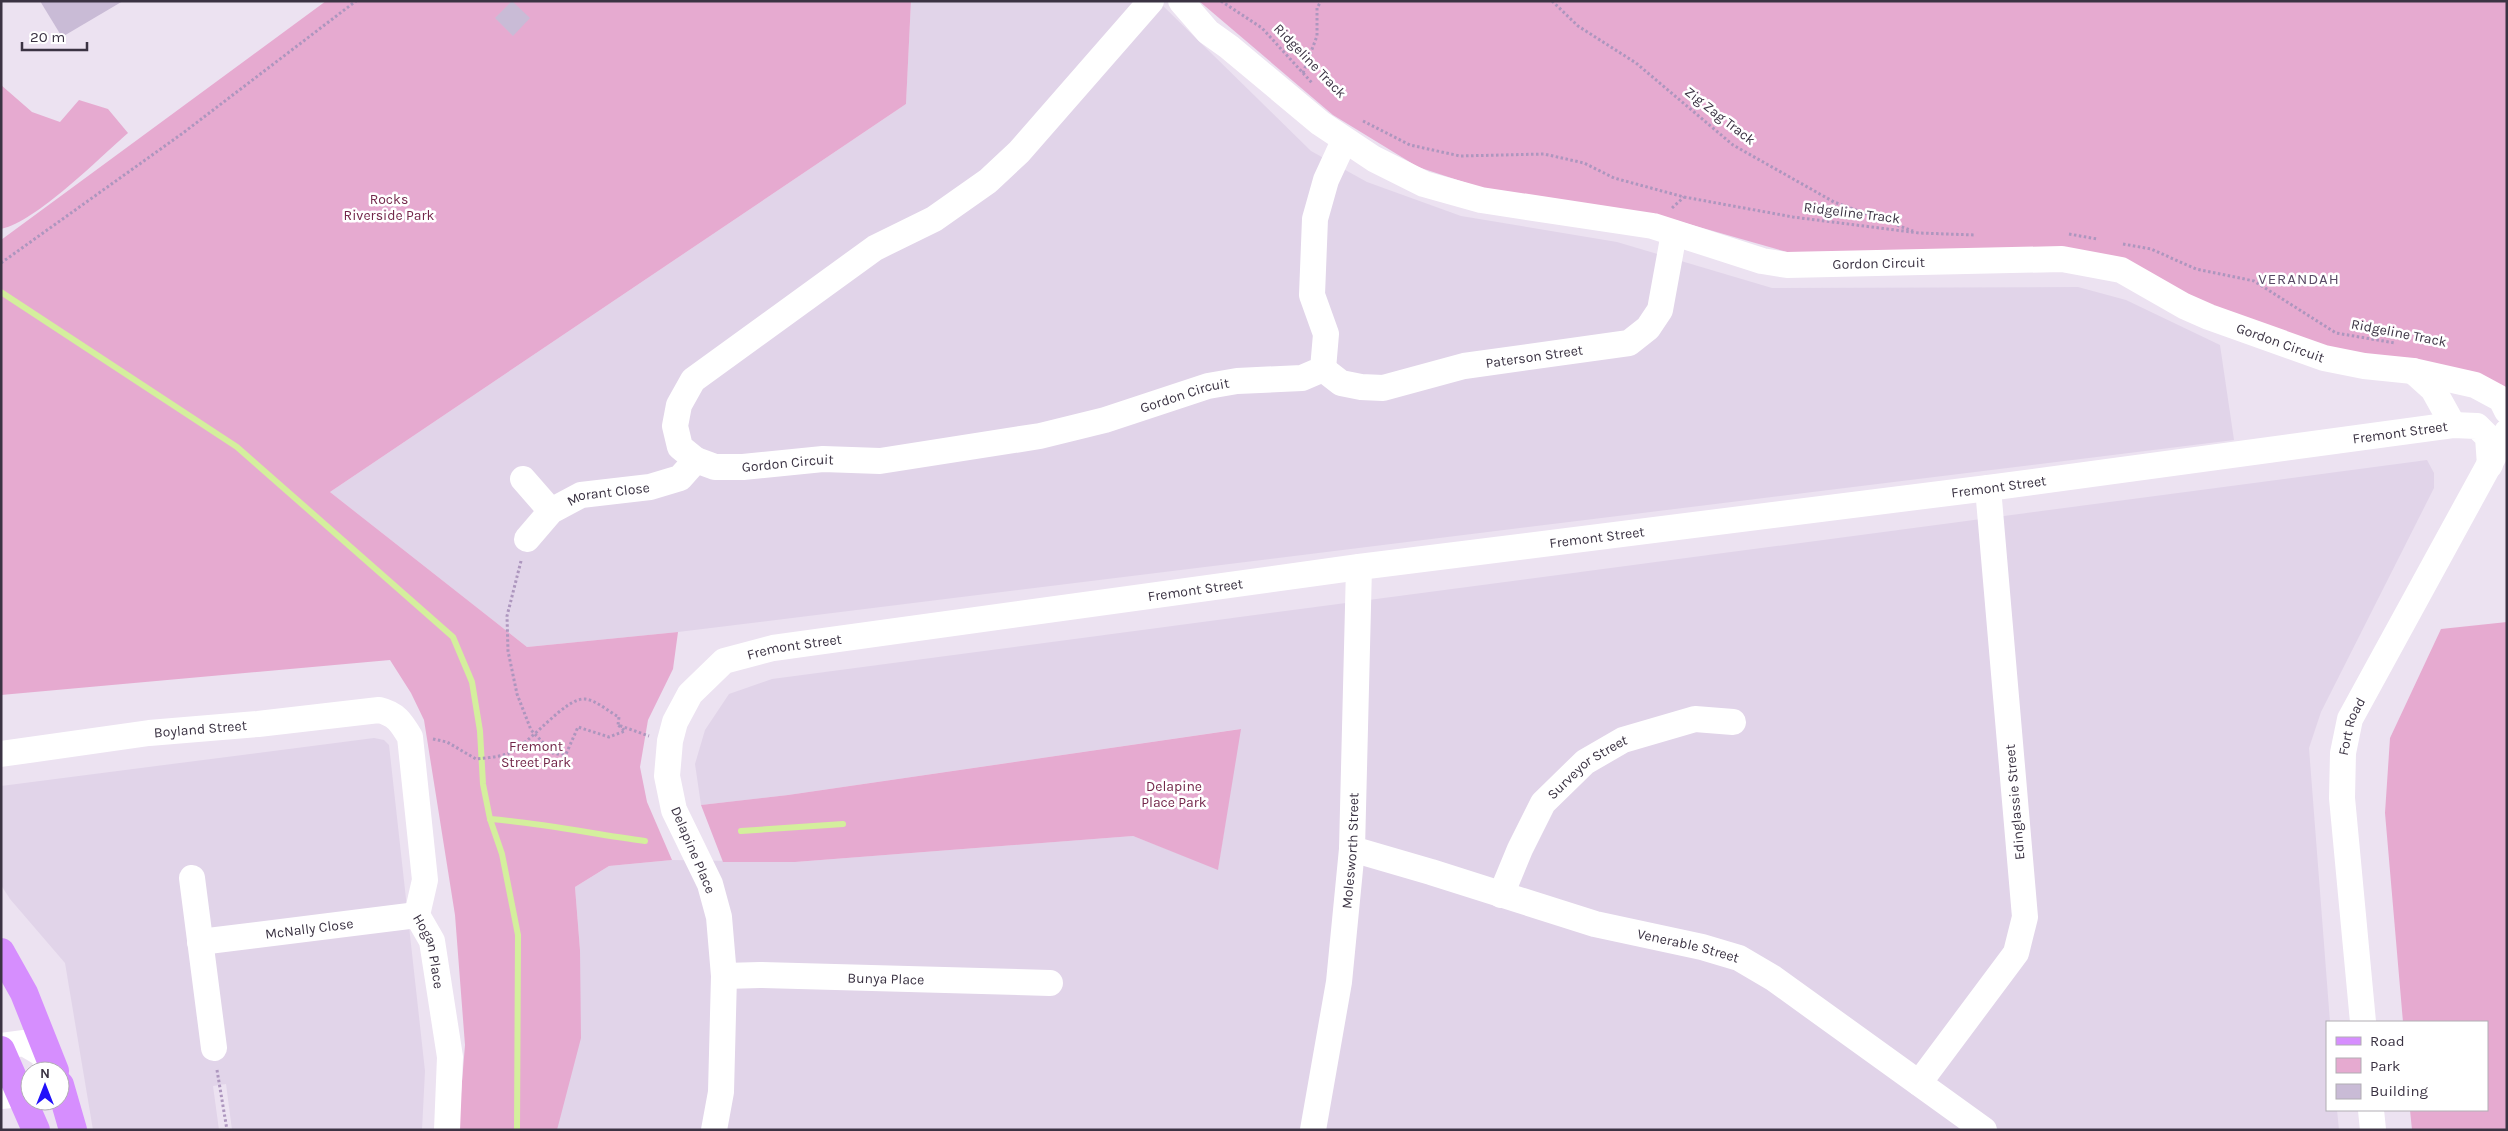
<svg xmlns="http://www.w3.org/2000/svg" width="2508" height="1131" font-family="Karla,sans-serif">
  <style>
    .residential { fill: #e1d4e9 }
    .green { fill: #e6aad0 }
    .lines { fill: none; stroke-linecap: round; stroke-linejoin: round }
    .stream { stroke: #d4ef9d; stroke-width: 6 }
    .building { fill: #c9bbd6 }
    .path { stroke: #ad96be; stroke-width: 3; stroke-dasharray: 2.5 2.5; stroke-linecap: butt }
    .minor { stroke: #fff; stroke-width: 26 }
    .major { stroke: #d68efe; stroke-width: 28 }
    .labels { text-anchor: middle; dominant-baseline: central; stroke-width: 5; stroke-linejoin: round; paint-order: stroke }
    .street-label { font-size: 14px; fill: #3b3343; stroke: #fff }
    .park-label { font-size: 14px; fill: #73274a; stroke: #fff }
    .neighbourhood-label { font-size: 15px; letter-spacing: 1px; fill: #584a65; stroke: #fff }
  </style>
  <rect width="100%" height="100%" fill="#ece2f1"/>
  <!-- residential -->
  <g class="residential">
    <path d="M911,1H1158L1311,151L1367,182L1461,216L1617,242L1772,288L2078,287L2126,300L2220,345L2234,440L678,632L527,647L330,492L906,104Z"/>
    <path d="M2427,460L2434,473V488L2321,712L2309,748L2330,1022H2327V1110H2337L2339,1130H557L580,950L575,887L609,866L672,860L795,862L1133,836L1218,869L1240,729L788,795L701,805L695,764L705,730L729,694L772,679Z"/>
    <path d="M374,738L384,740L389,745L425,1071L422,1130H232L226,1084L213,1086L219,1130H93L65,963L10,899L1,885V786Z"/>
  </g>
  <!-- green -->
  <g class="green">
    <path d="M326,1H911L906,104L330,492L527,647L678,632L673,669L648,720L640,767L647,802L672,860L609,866L575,887L580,950L581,1038L557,1130H458L465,1045L455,915L424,720L411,693L390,660L1,695V240Z"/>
    <path d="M1199,1H2507V394L2331,348L2062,251L1787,252L1678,221L1485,189L1418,167L1333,115Z"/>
    <path d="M1,85L32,112L60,122L79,100L108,109L128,133C98,159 37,221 1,229Z"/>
    <path d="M2507,622V1130H2412L2410,1110H2487V1022H2403L2385,813L2390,738L2441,629Z"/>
    <path d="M1241,729L1218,870L1133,836L795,862H723L701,805L788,795Z"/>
  </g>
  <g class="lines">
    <!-- stream -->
    <g class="stream">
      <path d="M1,292L237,447L453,637L472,682L480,731L483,784L490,819L502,854L518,935L517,1130"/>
      <path d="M490,819C542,823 593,834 645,841"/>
      <path d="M741,831L843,824"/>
    </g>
  </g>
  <!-- building -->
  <g class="building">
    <path d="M40,1H123L62,37Z"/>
    <path d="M512,1L530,18L513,36L495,18Z"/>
  </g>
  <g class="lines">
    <!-- path -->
    <g class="path">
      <path d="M1221,1L1262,28L1313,84"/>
      <path d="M1552,1L1578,26L1636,63L1733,145L1834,202L1913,231"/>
      <path d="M1303,73L1317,36V8L1321,1"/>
      <path d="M1363,121L1410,145L1460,156L1544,154L1584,163L1614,178L1684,197L1793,217L1919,233L1975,235"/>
      <path d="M1672,208L1684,197"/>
      <path d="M2069,234L2097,239"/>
      <path d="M2123,244L2151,249L2196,269L2254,281L2336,333L2395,343"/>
      <path d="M1,263L183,133L356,1"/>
      <path d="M521,561L507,616L508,651L517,694L531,730L554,754H566L578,727L609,737L625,731L618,725"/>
      <path d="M433,739L447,742L476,759C486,758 498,757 507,754C530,745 565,697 585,699C596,700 609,712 619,717L618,725L649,736"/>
      <path d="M217,1070L227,1130"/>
    </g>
    <!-- minor -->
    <g class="minor">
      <path id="s1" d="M1151,1L1019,152L988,181L934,219L875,248L693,380L679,405L675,426L680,447L696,460L715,467H743L823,459L880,461L1040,436L1105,420L1208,386L1237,381L1302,378L1323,369L1326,334L1312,295L1315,219L1326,180L1344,141"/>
      <path id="s2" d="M1181,1L1208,32L1229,47L1320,123L1374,159L1424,184L1481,200L1653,226L1762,261L1787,265L2062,259L2121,270L2184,306L2209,317L2324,358L2364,366L2413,371L2475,385L2501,399L2507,411"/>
      <path id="s3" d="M1323,369L1341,383L1361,387L1383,388L1464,366L1629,343L1648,328L1660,310L1674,233"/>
      <path d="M2413,371L2433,389L2453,425"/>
      <path d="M523,479L551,511"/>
      <path id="s4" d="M527,539L551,511L581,495L650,487L680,478L696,460"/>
      <path id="s5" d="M1,754L149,733L258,724L379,710C396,714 401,722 410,737L425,880L417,915L432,941L450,1057L447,1130"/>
      <path id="s6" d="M1352,849L1431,872L1595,924L1702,947L1739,958L1773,978L1984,1130"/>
      <path d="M192,878L214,1048"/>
      <path id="s7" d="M1501,895L1520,849L1543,803L1585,762L1623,740L1695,719L1733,722"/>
      <path id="s8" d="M200,942L417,915"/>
      <path id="s9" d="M724,976L760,975L1050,983"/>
      <path id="s10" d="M2363,1022L2342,798L2343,753L2350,719L2507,432"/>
      <path d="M1,1046L24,1043L51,1059L45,1068"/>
      <path d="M1919,1083L2016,953L2025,917L1988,488"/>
      <path d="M1,1096L22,1094L30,1087"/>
      <path d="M2371,1110L2373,1130"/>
      <path id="s11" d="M714,1130L721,1092L724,976L719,917L710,884L674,810L667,776L670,741L675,722L690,694L724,661L773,648L1359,567L1988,488L2453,425L2477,426L2488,437L2490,465"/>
      <path id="s12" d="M1313,1130L1339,982L1352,849L1359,567"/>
    </g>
    <!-- major -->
    <g class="major">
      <path d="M1,952L24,993L55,1071"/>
      <path d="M1,1050L36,1130"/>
      <path d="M60,1085L73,1130"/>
    </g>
  </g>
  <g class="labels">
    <!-- street labels -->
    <g class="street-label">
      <text transform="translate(1310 61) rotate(46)">Ridgeline Track</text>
      <text transform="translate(1720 116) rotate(38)">Zig Zag Track</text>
      <text transform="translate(1852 213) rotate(7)">Ridgeline Track</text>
      <text stroke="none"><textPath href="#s2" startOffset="771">Gordon Circuit</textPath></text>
      <text transform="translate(2399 333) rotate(11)">Ridgeline Track</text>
      <text stroke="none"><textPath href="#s2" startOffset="1190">Gordon Circuit</textPath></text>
      <text stroke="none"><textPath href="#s3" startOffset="220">Paterson Street</textPath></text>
      <text stroke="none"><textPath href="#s1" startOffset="1190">Gordon Circuit</textPath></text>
      <text stroke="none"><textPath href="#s11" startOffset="2191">Fremont Street</textPath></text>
      <text stroke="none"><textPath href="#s1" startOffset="785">Gordon Circuit</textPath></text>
      <text stroke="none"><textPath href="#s11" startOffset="1786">Fremont Street</textPath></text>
      <text stroke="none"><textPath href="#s4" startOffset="98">Morant Close</textPath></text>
      <text stroke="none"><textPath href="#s11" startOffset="1381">Fremont Street</textPath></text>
      <text stroke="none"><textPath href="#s11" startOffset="976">Fremont Street</textPath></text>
      <text stroke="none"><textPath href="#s11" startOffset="571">Fremont Street</textPath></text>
      <text stroke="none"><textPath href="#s10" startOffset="298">Fort Road</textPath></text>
      <text stroke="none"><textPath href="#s5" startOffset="201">Boyland Street</textPath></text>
      <text stroke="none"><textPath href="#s7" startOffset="159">Surveyor Street</textPath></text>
      <text transform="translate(2015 802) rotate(-95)">Edinglassie Street</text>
      <text transform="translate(693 850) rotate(67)">Delapine Place</text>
      <text stroke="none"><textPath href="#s12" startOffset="282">Molesworth Street</textPath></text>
      <text stroke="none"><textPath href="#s8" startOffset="110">McNally Close</textPath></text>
      <text stroke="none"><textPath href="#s6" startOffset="350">Venerable Street</textPath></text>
      <text stroke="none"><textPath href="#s5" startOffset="642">Hogan Place</textPath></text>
      <text stroke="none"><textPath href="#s9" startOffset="162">Bunya Place</textPath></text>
    </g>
    <!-- park labels -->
    <g class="park-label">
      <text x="389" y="199">Rocks<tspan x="389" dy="16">Riverside Park</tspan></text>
      <text x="536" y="746">Fremont<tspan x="536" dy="16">Street Park</tspan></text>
      <text x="1174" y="786">Delapine<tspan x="1174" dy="16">Place Park</tspan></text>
    </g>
    <!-- neighbourhood labels -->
    <g class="neighbourhood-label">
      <text x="2299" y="279">VERANDAH</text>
    </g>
  </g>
  <!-- border -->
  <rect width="2508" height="1131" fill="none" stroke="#3b3343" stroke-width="5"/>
  <!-- legend -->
  <rect x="2326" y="1021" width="162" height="90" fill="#ffffff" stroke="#b1adb4"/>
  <rect x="2336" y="1037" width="25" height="8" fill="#d68efe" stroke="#b1adb4"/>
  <text x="2370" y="1046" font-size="15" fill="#3b3343">Road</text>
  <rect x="2336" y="1058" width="25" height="15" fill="#e6aad0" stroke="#b1adb4"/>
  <text x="2370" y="1071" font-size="15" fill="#3b3343">Park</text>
  <rect x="2336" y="1084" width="25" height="15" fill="#c9bbd6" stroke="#b1adb4"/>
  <text x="2370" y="1096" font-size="15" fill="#3b3343">Building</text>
  <!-- north arrow -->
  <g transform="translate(45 1086)"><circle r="24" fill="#ffffff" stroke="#b1adb4"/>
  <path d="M0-4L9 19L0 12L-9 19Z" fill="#2211fa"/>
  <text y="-8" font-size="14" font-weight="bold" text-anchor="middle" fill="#3b3343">N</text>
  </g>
  <!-- scale -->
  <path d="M22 42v8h65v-8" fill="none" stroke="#3b3343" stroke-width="2.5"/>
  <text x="30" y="42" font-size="15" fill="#3b3343" stroke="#ffffff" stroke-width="4" paint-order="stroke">20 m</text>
</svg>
